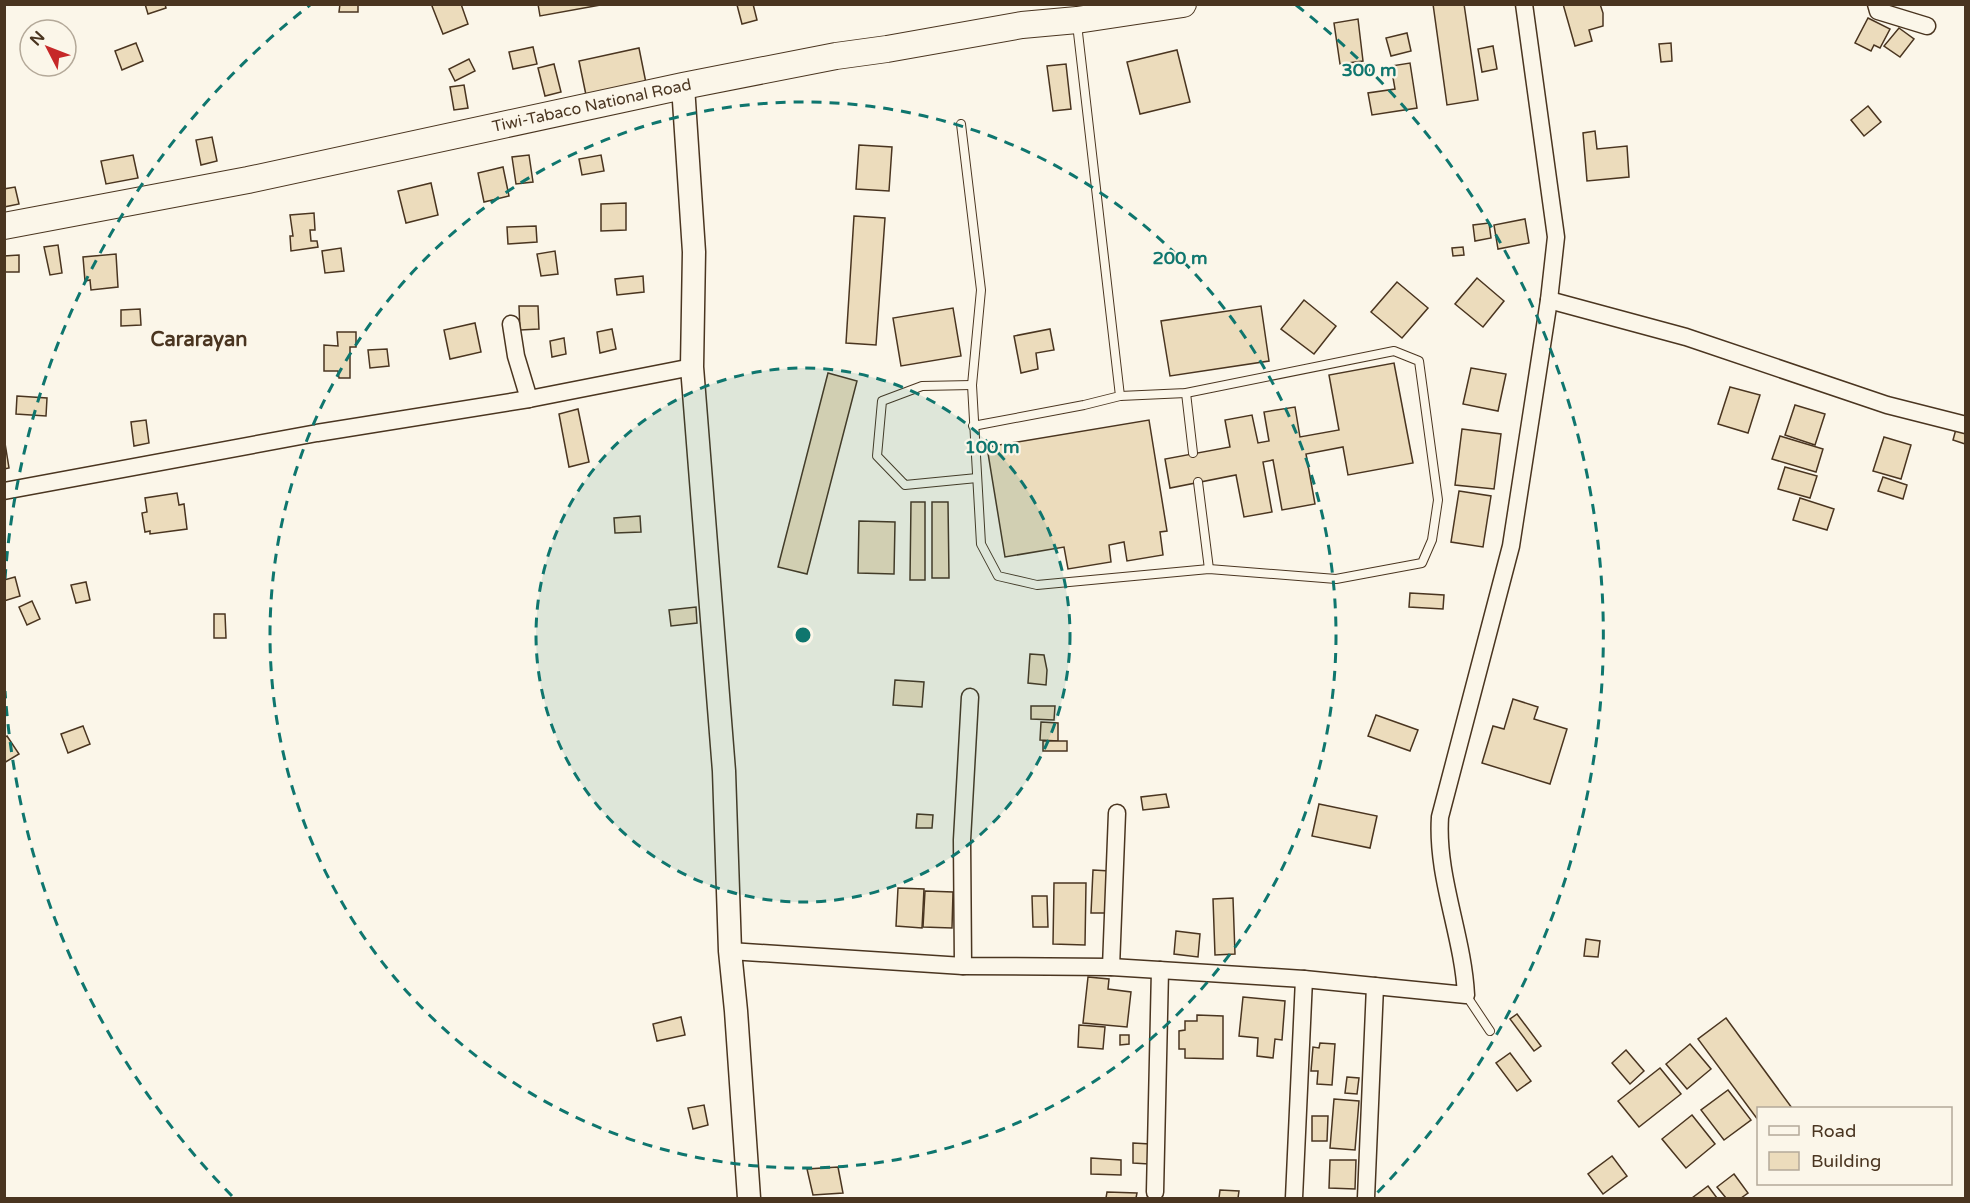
<svg xmlns="http://www.w3.org/2000/svg" width="1970" height="1203" font-family="'Varela Round',sans-serif">
  <style>
    .building { fill: #ecdcbc; stroke: #4a3520; stroke-width: 1.5 }
    .lines { fill: none; stroke-linecap: round; stroke-linejoin: round }
    .lane-casing { stroke: #4a3520; stroke-width: 10 }
    .street-casing { stroke: #4a3520; stroke-width: 19 }
    .secondary-casing { stroke: #4a3520; stroke-width: 25 }
    .primary-casing { stroke: #4a3520; stroke-width: 28 }
    .lane { stroke: #fbf6e9; stroke-width: 8 }
    .street { stroke: #fbf6e9; stroke-width: 16 }
    .secondary { stroke: #fbf6e9; stroke-width: 22 }
    .primary { stroke: #fbf6e9; stroke-width: 26 }
    .ring { fill: none; stroke: #0f766e; stroke-width: 3; stroke-dasharray: 10 8 }
    .labels { text-anchor: middle; dominant-baseline: central; stroke-width: 4.5; stroke-linejoin: round; paint-order: stroke }
    .street-label { font-size: 16px; fill: #4a3520; stroke: #fbf6e9 }
    .quarter-label { font-size: 20px; font-weight: bold; fill: #4a3520; stroke: #fbf6e9 }
    .centre { fill: #0f766e; stroke: #fbf6e9; stroke-width: 3 }
    .ring-label { font-size: 18px; text-anchor: middle; font-weight: bold; fill: #0f766e; stroke: #fbf6e9; stroke-width: 4.5; stroke-linejoin: round; paint-order: stroke }
  </style>
  <rect width="100%" height="100%" fill="#fbf6e9"/>
  <!-- building -->
  <g class="building">
    <path d="M145,4H165L166,8L148,14Z"/>
    <path d="M340,4H358V12H339Z"/>
    <path d="M435,4H461L468,24L443,34L432,6Z"/>
    <path d="M538,4H606L540,16Z"/>
    <path d="M753,4L757,20L742,24L737,5Z"/>
    <path d="M1433,4H1464L1478,100L1447,105Z"/>
    <path d="M1563,4H1600L1603,13V26L1589,30L1592,41L1575,46Z"/>
    <path d="M1868,18L1890,29L1880,48L1874,45L1871,51L1855,43Z"/>
    <path d="M1358,19L1363,61L1340,64L1334,23Z"/>
    <path d="M1899,28L1914,39L1900,57L1884,46Z"/>
    <path d="M1407,33L1411,51L1391,56L1386,38Z"/>
    <path d="M136,43L143,61L122,70L115,51Z"/>
    <path d="M1671,43L1672,61L1661,62L1659,44Z"/>
    <path d="M1493,46L1497,69L1482,72L1478,49Z"/>
    <path d="M533,47L537,64L513,69L509,52Z"/>
    <path d="M639,48L646,83L586,95L579,61Z"/>
    <path d="M1177,50L1190,102L1140,114L1127,62Z"/>
    <path d="M469,59L475,71L455,81L449,69Z"/>
    <path d="M1410,63L1417,108L1372,115L1368,93L1395,89L1391,66Z"/>
    <path d="M554,64L561,92L545,96L538,68Z"/>
    <path d="M1066,64L1071,109L1053,111L1047,66Z"/>
    <path d="M464,85L468,108L454,110L450,87Z"/>
    <path d="M1868,106L1881,122L1864,136L1851,120Z"/>
    <path d="M1595,131L1597,149L1627,146L1629,177L1587,181L1583,133Z"/>
    <path d="M212,137L217,161L201,165L196,140Z"/>
    <path d="M859,145L892,147L889,191L856,189Z"/>
    <path d="M133,155L138,178L106,184L101,161Z"/>
    <path d="M529,155L533,182L516,184L512,157Z"/>
    <path d="M601,155L604,171L582,175L579,159Z"/>
    <path d="M503,167L509,196L484,202L478,173Z"/>
    <path d="M431,183L438,215L406,223L398,191Z"/>
    <path d="M15,187L19,204L4,207V189Z"/>
    <path d="M626,203V230L601,231V204Z"/>
    <path d="M314,213L315,230H310L311,241H317L318,247L291,251L290,236H293L290,215Z"/>
    <path d="M854,216L885,218L876,345L846,343Z"/>
    <path d="M1525,219L1529,243L1498,249L1494,225Z"/>
    <path d="M1489,223L1491,238L1475,241L1473,225Z"/>
    <path d="M536,226L537,242L508,244L507,227Z"/>
    <path d="M58,245L62,273L50,275L44,247Z"/>
    <path d="M1463,247L1464,255L1453,256L1452,248Z"/>
    <path d="M341,248L344,271L325,273L322,251Z"/>
    <path d="M555,251L558,274L541,276L537,254Z"/>
    <path d="M116,254L118,287L91,290L90,280L85,281L83,257Z"/>
    <path d="M19,255V272H4V256Z"/>
    <path d="M643,276L644,292L617,295L615,279Z"/>
    <path d="M1477,278L1504,301L1483,327L1455,304Z"/>
    <path d="M1397,282L1428,308L1402,338L1371,312Z"/>
    <path d="M1304,300L1336,326L1314,354L1281,329Z"/>
    <path d="M519,306H538L539,329L520,330Z"/>
    <path d="M1261,306L1269,361L1170,376L1161,321Z"/>
    <path d="M953,308L961,356L901,366L893,318Z"/>
    <path d="M140,309L141,325L121,326V310Z"/>
    <path d="M475,323L481,352L450,359L444,330Z"/>
    <path d="M612,329L616,349L600,353L597,332Z"/>
    <path d="M1050,329L1054,350L1036,353L1038,369L1021,373L1014,336Z"/>
    <path d="M337,332H356V347H350V378H339L338,371H324V345L338,346Z"/>
    <path d="M564,338L566,354L552,357L550,341Z"/>
    <path d="M387,349L389,366L370,368L368,350Z"/>
    <path d="M1394,363L1413,463L1348,475L1343,447L1306,454L1315,504L1282,510L1273,460L1263,462L1272,512L1244,517L1236,475L1170,488L1165,459L1230,447L1225,420L1252,415L1258,443L1269,441L1264,412L1295,407L1300,437L1339,430L1329,375Z"/>
    <path d="M1471,368L1506,374L1498,411L1463,404Z"/>
    <path d="M828,373L857,381L807,574L778,567Z"/>
    <path d="M1730,387L1760,395L1748,433L1718,424Z"/>
    <path d="M17,396L47,398L46,416L16,414Z"/>
    <path d="M1795,405L1825,414L1815,445L1785,435Z"/>
    <path d="M578,409L589,462L569,467L559,414Z"/>
    <path d="M146,420L149,443L134,446L131,422Z"/>
    <path d="M1149,420L1167,531L1160,532L1163,555L1127,561L1124,542L1109,545L1111,562L1068,569L1064,547L1005,557L987,447Z"/>
    <path d="M1462,429L1501,434L1494,489L1455,485Z"/>
    <path d="M1956,429L1966,431L1965,444L1953,440Z"/>
    <path d="M1780,436L1823,449L1816,472L1772,459Z"/>
    <path d="M4,437L9,468L4,469Z"/>
    <path d="M1884,437L1911,445L1901,479L1873,471Z"/>
    <path d="M1785,467L1817,476L1810,498L1778,489Z"/>
    <path d="M1883,477L1907,485L1903,499L1878,491Z"/>
    <path d="M1459,491L1491,496L1483,547L1451,542Z"/>
    <path d="M177,493L179,505L184,504L187,529L150,534V531L145,532L142,513L147,512L145,498Z"/>
    <path d="M1800,498L1834,509L1827,530L1793,520Z"/>
    <path d="M911,502H925V580H910Z"/>
    <path d="M932,502H948L949,578H932Z"/>
    <path d="M640,516L641,532L615,533L614,518Z"/>
    <path d="M859,521L895,522L894,574L858,573Z"/>
    <path d="M15,577L20,596L4,601V580Z"/>
    <path d="M86,582L90,600L76,603L71,585Z"/>
    <path d="M1410,593L1444,595L1443,609L1409,607Z"/>
    <path d="M32,601L40,619L27,625L19,607Z"/>
    <path d="M696,607L697,623L671,626L669,610Z"/>
    <path d="M214,614H225L226,638H214Z"/>
    <path d="M1030,654L1044,655L1047,670L1046,685L1028,683Z"/>
    <path d="M895,680L924,682L922,707L893,705Z"/>
    <path d="M1513,699L1538,707L1534,719L1567,729L1550,784L1482,763L1493,726L1504,729Z"/>
    <path d="M1031,706H1055L1054,720L1031,719Z"/>
    <path d="M1376,715L1418,730L1410,751L1368,736Z"/>
    <path d="M1041,722L1058,723V741L1040,740Z"/>
    <path d="M83,726L90,744L68,753L61,734Z"/>
    <path d="M7,736L19,754L4,763V738Z"/>
    <rect x="1043" y="741" width="24" height="10"/>
    <path d="M1166,794L1169,807L1143,810L1141,797Z"/>
    <path d="M1319,804L1377,816L1370,848L1312,836Z"/>
    <path d="M917,814L933,815L932,828H916Z"/>
    <path d="M1093,870L1110,871L1109,913H1091Z"/>
    <path d="M1054,883H1086L1085,945L1053,944Z"/>
    <path d="M898,888L924,889L922,928L896,926Z"/>
    <path d="M925,891L953,892L952,928L923,927Z"/>
    <path d="M1032,896H1047L1048,927H1033Z"/>
    <path d="M1233,898L1235,954L1215,955L1213,899Z"/>
    <path d="M1176,931L1200,934L1198,957L1174,954Z"/>
    <path d="M1586,939L1600,941L1598,957L1584,956Z"/>
    <path d="M1088,977L1109,979L1108,989L1131,992L1127,1027L1083,1023Z"/>
    <path d="M1243,997L1285,1001L1282,1040L1275,1039L1273,1058L1257,1056L1258,1038L1239,1036Z"/>
    <path d="M1517,1014L1541,1046L1534,1051L1510,1019Z"/>
    <path d="M1197,1015L1223,1016V1059L1185,1058V1049H1179V1031L1185,1030V1021H1197Z"/>
    <path d="M681,1017L685,1035L657,1041L653,1024Z"/>
    <path d="M1726,1018L1792,1108H1758V1120L1698,1039Z"/>
    <path d="M1079,1025L1105,1027L1103,1049L1078,1047Z"/>
    <path d="M1120,1035H1129V1044L1120,1045Z"/>
    <path d="M1320,1043L1335,1044L1332,1085L1317,1084L1318,1071H1311L1313,1047L1319,1048Z"/>
    <path d="M1690,1044L1711,1069L1687,1089L1666,1064Z"/>
    <path d="M1626,1050L1644,1071L1630,1084L1612,1063Z"/>
    <path d="M1510,1053L1531,1081L1517,1091L1496,1063Z"/>
    <path d="M1660,1068L1681,1094L1639,1127L1618,1101Z"/>
    <path d="M1347,1077L1359,1078L1357,1094L1345,1093Z"/>
    <path d="M1728,1090L1751,1120L1724,1140L1701,1110Z"/>
    <path d="M1334,1099L1359,1101L1355,1150L1330,1148Z"/>
    <path d="M704,1105L708,1125L693,1129L688,1108Z"/>
    <path d="M1692,1115L1715,1144L1686,1168L1662,1139Z"/>
    <path d="M1312,1116H1328L1327,1141H1312Z"/>
    <path d="M1133,1143L1150,1144L1149,1164L1133,1163Z"/>
    <path d="M1612,1156L1627,1176L1603,1194L1588,1174Z"/>
    <path d="M1091,1158L1121,1160V1175L1091,1174Z"/>
    <path d="M1330,1160H1356L1355,1189L1329,1188Z"/>
    <path d="M838,1167L843,1193L813,1195L807,1169Z"/>
    <path d="M1734,1174L1748,1193L1741,1198H1726L1717,1187Z"/>
    <path d="M1708,1186L1717,1198H1692Z"/>
    <path d="M1220,1190L1239,1191L1238,1198H1219Z"/>
    <path d="M1107,1192L1137,1193L1136,1198H1106Z"/>
  </g>
  <g class="lines">
    <!-- lane casing -->
    <g class="lane-casing">
      <g id="lane">
        <path d="M961,124L981,290L972,385L981,544L998,576L1037,585L1209,569L1336,579L1422,563L1432,540L1438,500L1419,361L1394,351L1186,393L1120,396"/>
        <path d="M972,385L922,386L882,401L877,456L905,485L977,478"/>
        <path d="M1186,393L1193,453"/>
        <path d="M973,426L1084,405L1120,396L1077,24"/>
        <path d="M1198,482L1209,569"/>
        <path d="M1466,995L1490,1031"/>
      </g>
    </g>
    <!-- street casing -->
    <g class="street-casing">
      <g id="street">
        <path d="M1876,4L1878,11L1927,26"/>
        <path d="M1549,300L1686,337L1887,405L1966,425"/>
        <path d="M511,324L516,356L529,399"/>
        <path d="M4,491L317,433L529,399L692,367"/>
        <path d="M730,951L963,966L1111,967L1304,979L1466,995C1463,935 1436,877 1440,817L1511,546L1549,300L1556,237L1524,4"/>
        <path d="M963,966L962,840L970,697"/>
        <path d="M1111,967L1117,813"/>
        <path d="M1155,1192L1160,970"/>
        <path d="M1294,1198L1304,979"/>
        <path d="M1366,1198L1375,986"/>
      </g>
    </g>
    <!-- secondary casing -->
    <g class="secondary-casing">
      <path id="secondary" d="M683,86L694,252L692,367L724,771L730,951L736,1011L749,1198"/>
    </g>
    <!-- primary casing -->
    <g class="primary-casing">
      <g id="primary">
        <path id="s1" d="M4,226L248,180L683,86L836,56L887,49L1022,25L1077,20L1183,4"/>
      </g>
    </g>
    <!-- lane -->
    <use href="#lane" class="lane"/>
    <!-- street -->
    <use href="#street" class="street"/>
    <!-- secondary -->
    <use href="#secondary" class="secondary"/>
    <!-- primary -->
    <use href="#primary" class="primary"/>
  </g>
  <!-- distance rings -->
  <circle cx="803" cy="635" r="267" fill="#0f766e" fill-opacity=".12"/>
  <g class="ring">
    <circle cx="803" cy="635" r="267"/>
    <circle cx="803" cy="635" r="533"/>
    <path d="M232 1196A800 800 0 0 1 5 691M5 579A800 800 0 0 1 310 5M1296 5A800 800 0 0 1 1374 1196"/>
  </g>
  <g class="labels">
    <!-- street labels -->
    <g class="street-label">
      <text stroke="none"><textPath href="#s1" startOffset="600">Tiwi-Tabaco National Road</textPath></text>
    </g>
    <!-- quarter labels -->
    <g class="quarter-label">
      <text x="199" y="340">Cararayan</text>
    </g>
  </g>
  <circle cx="803" cy="635" r="9" class="centre"/>
  <g class="ring-label">
    <text x="1369" y="76">300 m</text>
    <text x="1180" y="264">200 m</text>
    <text x="992" y="453">100 m</text>
  </g>
  <!-- border -->
  <rect width="1970" height="1203" fill="none" stroke="#4a3520" stroke-width="12"/>
  <!-- legend -->
  <rect x="1757" y="1107" width="195" height="78" fill="#fbf6e9" stroke="#b4a999" stroke-width="1.5"/>
  <rect x="1769" y="1126" width="30" height="9" fill="#fbf6e9" stroke="#b4a999" stroke-width="1.5"/>
  <text x="1811" y="1137" font-size="18" fill="#4a3520">Road</text>
  <rect x="1769" y="1152" width="30" height="18" fill="#ecdcbc" stroke="#b4a999" stroke-width="1.5"/>
  <text x="1811" y="1167" font-size="18" fill="#4a3520">Building</text>
  <!-- north arrow -->
  <g transform="translate(48 48) rotate(312)"><circle r="28" fill="#fbf6e9" stroke="#b4a999" stroke-width="1.5"/>
  <path d="M0-4.5L10 22L0 15L-10 22Z" fill="#c62828"/>
  <text y="-9" font-size="16" font-weight="bold" text-anchor="middle" fill="#4a3520">N</text>
  </g>
</svg>
